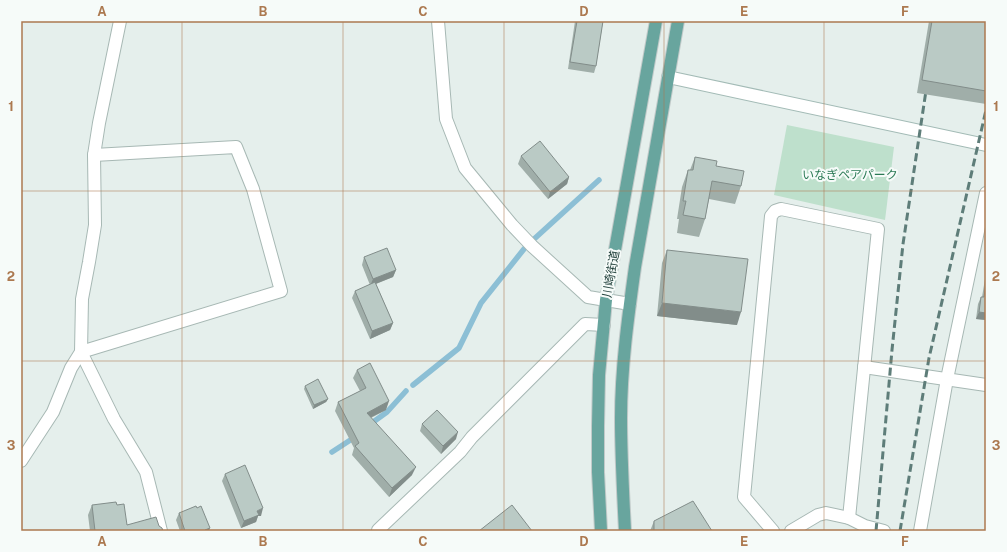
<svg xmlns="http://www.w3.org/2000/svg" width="1007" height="552" font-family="'Public Sans','Noto Sans JP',sans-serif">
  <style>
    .green { fill: #bee0cc }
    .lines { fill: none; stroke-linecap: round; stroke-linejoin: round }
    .stream { stroke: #8cbfd5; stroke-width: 5.5 }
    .street-casing { stroke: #a7b8b4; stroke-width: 14 }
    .secondary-casing { stroke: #a3bbb6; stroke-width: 14 }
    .primary-casing { stroke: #c1cac9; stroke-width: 14 }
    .street { stroke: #fff; stroke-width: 12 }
    .secondary { stroke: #fff; stroke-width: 12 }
    .primary { stroke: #68a59e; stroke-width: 12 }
    .rail { stroke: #5e7d79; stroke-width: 3; stroke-dasharray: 8 4; stroke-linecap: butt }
    .wall { fill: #a0aea9 }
    .shaded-wall { fill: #828d8a }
    .building { fill: #bacac5; stroke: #828d8a }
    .grid { fill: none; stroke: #ac7950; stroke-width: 1; stroke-opacity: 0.55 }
    .labels { text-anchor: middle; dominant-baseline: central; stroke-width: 4; stroke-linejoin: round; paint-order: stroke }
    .park-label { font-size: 12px; fill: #2b7a55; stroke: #f6fbf9 }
    .street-label { font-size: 12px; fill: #23423d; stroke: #f6fbf9 }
    .neatline { fill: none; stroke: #ac7950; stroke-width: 1.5 }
    .grid-label { font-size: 13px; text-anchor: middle; font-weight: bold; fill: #ac7950 }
  </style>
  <rect width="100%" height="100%" fill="#e5efec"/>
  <!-- green -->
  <path class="green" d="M787,125L894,147L885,220L774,195Z"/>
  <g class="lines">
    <!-- stream -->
    <g class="stream">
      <path d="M533,240L599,180"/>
      <path d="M413,385L459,348L481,303L524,249"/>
      <path d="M369,425L387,412L406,391"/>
      <path d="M332,452L355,437"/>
    </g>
    <!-- street casing -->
    <g class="street-casing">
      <g id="street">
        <path d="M120,21L99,123L94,155L95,225L89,262L82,299L81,352L114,419L146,472L161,531"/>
        <path d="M438,21L446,119L465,168L512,225L532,246L588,297L630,304"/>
        <path d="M864,367L986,385"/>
        <path d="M21,461L53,412L71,368L81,352L281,291L253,189L236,147L94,155"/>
        <path d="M378,530L460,452L472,437L585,324L604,325"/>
        <path d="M773,531L744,497L771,216L775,211L781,209L878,229L849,518"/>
        <path d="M791,531L818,515L826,513L849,518L865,526L884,531"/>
        <path d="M920,531L947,379L986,193"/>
      </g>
    </g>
    <!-- secondary casing -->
    <g class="secondary-casing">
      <path id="secondary" d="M668,77L986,145"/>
    </g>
    <!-- primary casing -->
    <g class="primary-casing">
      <g id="primary">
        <path d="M601,531L598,472V426L599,375L606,300L656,21"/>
        <path d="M625,531C623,493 621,456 621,418C621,368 628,317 635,267L678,21"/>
      </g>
    </g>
    <!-- street -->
    <use href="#street" class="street"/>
    <!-- secondary -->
    <use href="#secondary" class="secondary"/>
    <!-- primary -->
    <use href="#primary" class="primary"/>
    <!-- rail -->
    <g class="rail">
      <path d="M876,531L892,350L903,244L927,84"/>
      <path d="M900,531L929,358L986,110"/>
    </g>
  </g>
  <!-- wall -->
  <g class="wall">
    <path d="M575,21H603L596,66L594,73L568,69Z"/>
    <path d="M929,21H986V104L917,93Z"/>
    <path d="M521,156L569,177L567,184L548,199L518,164Z"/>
    <path d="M695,157L716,166L741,186L735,204L709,199L705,219L699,237L677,233L679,219H677L682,187L688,170H690Z"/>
    <path d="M667,250L737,325L657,316L662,263Z"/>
    <path d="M364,257L396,270L393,277L376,284L393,323L390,330L370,339L352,298L355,291L370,285L362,265Z"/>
    <path d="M986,276V320L976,319L978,304L981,297H982L985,279Z"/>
    <path d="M357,370L386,410L371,418L412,475L389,497L352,455L354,448L335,411L338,402L360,391L353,378Z"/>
    <path d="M305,386L328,399L326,402L313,409L304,389Z"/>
    <path d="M422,424L456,439L441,454L420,431Z"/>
    <path d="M225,474L261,516H258L256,522L241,528L222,481Z"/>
    <path d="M92,505H117L127,525L159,526L163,531H90L88,515Z"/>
    <path d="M179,513L209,531H180L176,520Z"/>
    <path d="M654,521L712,531H650Z"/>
  </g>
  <!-- shaded-wall -->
  <g class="shaded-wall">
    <path d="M569,177L567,184L548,199L550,192Z"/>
    <path d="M396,270L393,277L370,286L373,279Z"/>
    <path d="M662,303L741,312L737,325L657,316Z"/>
    <path d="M979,312L986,313V320L976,319Z"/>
    <path d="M393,323L390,330L370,339L372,331Z"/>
    <path d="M328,399L326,402L313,409L314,405Z"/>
    <path d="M389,401L386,410L363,421L367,413Z"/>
    <path d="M458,432L456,439L441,454L443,446Z"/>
    <path d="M416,467L412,475L389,497L392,488Z"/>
    <path d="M263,508L261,516H258L256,522L241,528L244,521L257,511Z"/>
    <path d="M210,528L209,531H205V530Z"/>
  </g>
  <!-- building -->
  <g class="building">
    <path d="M577,21H603L596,66L570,62Z"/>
    <path d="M932,21H986V91L922,80Z"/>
    <path d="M540,141L569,177L550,192L521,156Z"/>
    <path d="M695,157L717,161L716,166L744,171L741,186L712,181L705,219L683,215L686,201H683L688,170H693Z"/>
    <path d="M387,248L396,270L373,279L364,257Z"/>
    <path d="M667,250L748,259L741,312L662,303Z"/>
    <path d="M375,282L393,323L372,331L355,291Z"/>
    <path d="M986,283V313L979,312L981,297H984Z"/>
    <path d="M370,363L389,401L367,413L416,467L392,488L355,446L359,443L338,402L366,388L357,370Z"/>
    <path d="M318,379L328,399L314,405L305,386Z"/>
    <path d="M437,410L458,432L443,446L422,424Z"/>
    <path d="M245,465L263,508L257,511L259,515L244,521L225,474Z"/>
    <path d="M693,501L712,531H654V521Z"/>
    <path d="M116,502L117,505L124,504L127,525L156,517L159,526L162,528L163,531H95L92,505Z"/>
    <path d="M512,505L532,531H479Z"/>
    <path d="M196,506L197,508L201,506L210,528L205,530L206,531H185L179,513Z"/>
  </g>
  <!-- grid -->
  <path class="grid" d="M182,21V531M343,21V531M504,21V531M664,21V531M824,21V531M21,191H986M21,361H986"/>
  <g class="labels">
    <!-- park labels -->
    <g class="park-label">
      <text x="850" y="175">いなぎペアパーク</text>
    </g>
    <!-- street labels -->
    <g class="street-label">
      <text transform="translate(611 274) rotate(-80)">川崎街道</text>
    </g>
  </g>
  <!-- border -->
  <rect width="1007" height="552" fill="none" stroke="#f6fbf9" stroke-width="44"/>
  <rect x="22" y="22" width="963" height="508" class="neatline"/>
  <g class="grid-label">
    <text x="102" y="16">A</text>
    <text x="263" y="16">B</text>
    <text x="423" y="16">C</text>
    <text x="584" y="16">D</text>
    <text x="744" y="16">E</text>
    <text x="905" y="16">F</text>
    <text x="11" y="111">1</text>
    <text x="996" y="111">1</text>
    <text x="11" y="281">2</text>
    <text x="996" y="281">2</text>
    <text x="11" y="450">3</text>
    <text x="996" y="450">3</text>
    <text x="102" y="546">A</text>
    <text x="263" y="546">B</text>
    <text x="423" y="546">C</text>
    <text x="584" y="546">D</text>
    <text x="744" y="546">E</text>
    <text x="905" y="546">F</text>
  </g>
</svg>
